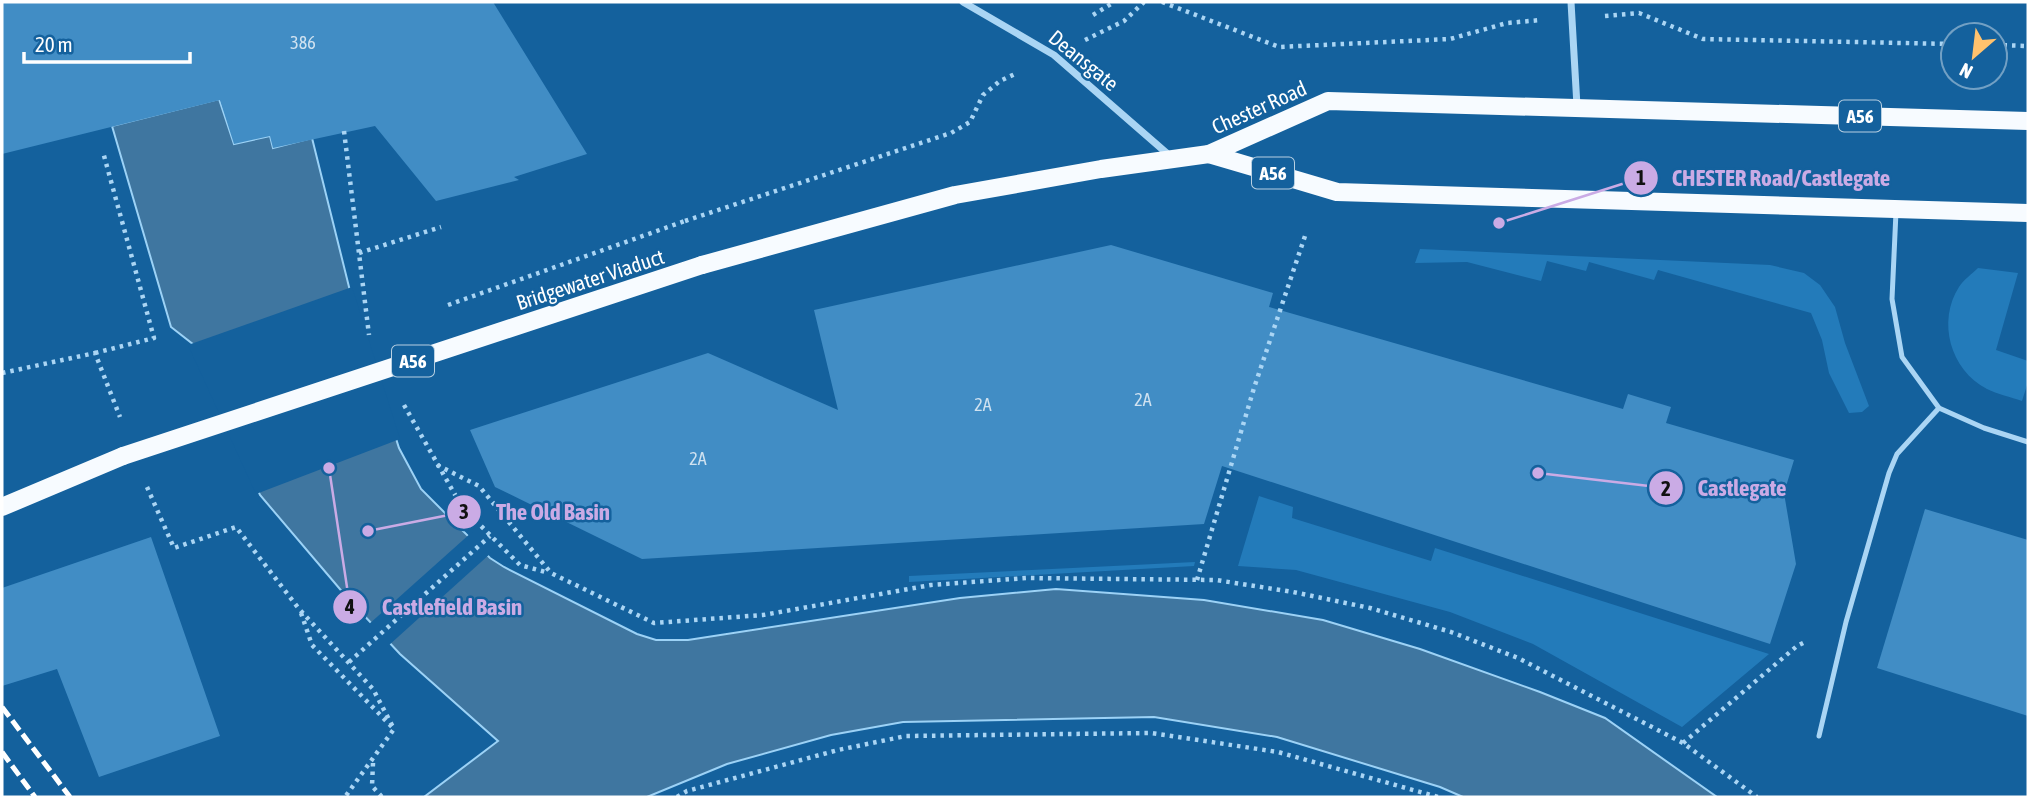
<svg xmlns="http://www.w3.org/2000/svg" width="2030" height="799" font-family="'Asap Condensed',sans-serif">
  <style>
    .green { fill: #237bba }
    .water { fill: #3f76a0; stroke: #9cd2f6; stroke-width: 2 }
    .pier { fill: #14619d }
    .building { fill: #418dc5 }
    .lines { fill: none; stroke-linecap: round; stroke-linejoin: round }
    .path { stroke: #aad5f4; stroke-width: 4.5; stroke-dasharray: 3.5 5; stroke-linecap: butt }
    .service { stroke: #aad5f4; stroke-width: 5 }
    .minor { stroke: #aad5f4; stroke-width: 7 }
    .primary { stroke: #f7fbff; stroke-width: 18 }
    .rail { stroke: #fff; stroke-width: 5; stroke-dasharray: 12 5; stroke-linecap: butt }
    .path-bridge { stroke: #aad5f4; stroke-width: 4.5; stroke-dasharray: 3.5 5; stroke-linecap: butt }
    .primary-bridge { stroke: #f7fbff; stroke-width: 18 }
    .labels { text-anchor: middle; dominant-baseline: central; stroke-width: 5; stroke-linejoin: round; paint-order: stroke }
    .number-label { font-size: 18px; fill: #d0e2f0 }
    .shield { fill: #14619d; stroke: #b8d0e2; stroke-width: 2 }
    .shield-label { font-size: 19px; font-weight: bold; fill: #fff }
    .street-label { font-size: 21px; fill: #fff; stroke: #14619d }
    .leader { fill: none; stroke: #caabe5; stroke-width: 2.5 }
    .callout-dot { fill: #caabe5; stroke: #14619d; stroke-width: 2.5 }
    .mark-label { font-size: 21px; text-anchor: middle; font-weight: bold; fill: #111 }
    .callout-label { font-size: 23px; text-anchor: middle; font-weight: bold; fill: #caabe5; stroke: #14619d; stroke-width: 5; stroke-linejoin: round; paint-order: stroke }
  </style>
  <rect width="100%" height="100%" fill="#14619d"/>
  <!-- green -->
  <g class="green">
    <path d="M1420,249L1770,265L1804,273L1820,285L1835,307L1845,343L1869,406L1862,412L1849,413L1829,373L1822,340L1811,313L1658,270L1654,280L1589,262L1586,271L1547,261L1541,281L1467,262L1415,263Z"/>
    <path d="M1978,268L2018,273L1996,350L2028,361V382L2022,401C2011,397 1997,394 1987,389C1950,370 1937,321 1959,287C1963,280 1972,274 1978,268Z"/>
    <path d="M1259,496L1293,507L1292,518L1431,561L1435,548L1769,654L1682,727L1533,644L1450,612L1296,570L1238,566Z"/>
    <path d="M1195,562L1194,566L909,582V576Z"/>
  </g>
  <!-- water -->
  <path class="water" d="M219,99L234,144L270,136L273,148L312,138L353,303L399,448L421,489L490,558L504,567L637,634L656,640H688L960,598L1056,589L1204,600L1323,620L1420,649L1540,692L1605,718L1717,797H1463L1440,787L1277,737L1154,717L903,722L831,735L727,764L647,797H424L498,741L400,654L345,595L260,495L194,345L171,327L112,126Z"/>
  <!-- pier -->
  <g class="pier">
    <path d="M352,287L400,439L256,494L188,345Z"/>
    <path d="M472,532L491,553L388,646L368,625Z"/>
  </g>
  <!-- building -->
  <g class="building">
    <path d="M2,2H493L587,154L514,177L519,180L436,201L375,126L273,148L270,136L234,144L220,100L2,154Z"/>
    <path d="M1111,245L1273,293L1269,307L1623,409L1628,394L1671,407L1666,423L1794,460L1784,493L1796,564L1770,644L1222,466L1204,524L642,559L495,487L470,430L708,353L838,410L814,310Z"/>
    <path d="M1925,509L2028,540V716L1877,668Z"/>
    <path d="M151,537L220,736L99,777L57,669L2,686V588Z"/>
  </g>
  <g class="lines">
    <!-- path -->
    <g class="path">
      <path d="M1162,2L1279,47L1450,39L1507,23L1541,20"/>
      <path d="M1093,15L1111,4"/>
      <path d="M1605,16L1639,13L1703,39L1953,44"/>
      <path d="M1085,40L1124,21L1144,2"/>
      <path d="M1995,45L2028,46"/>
      <path d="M344,131L369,335"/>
      <path d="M685,221L951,133L970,122L983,95L1000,81L1017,73"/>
      <path d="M359,253L441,227"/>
      <path d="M95,353L154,338L103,152"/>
      <path d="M2,373L95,353L120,417"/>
      <path d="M404,405L462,507L520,565L549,573"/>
      <path d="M437,465L479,486L551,573L654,623L763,615L931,585L1026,578L1216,580L1293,592L1370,608L1451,632L1518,658L1683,743L1757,797"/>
      <path d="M147,487L174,548L236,527L299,609L373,689L394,729"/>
      <path d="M1197,580L1254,388L1306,233"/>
      <path d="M301,613L312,645L394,729L345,797"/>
      <path d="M349,662L490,536"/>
      <path d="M1683,743L1797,646L1807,641"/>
      <path d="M373,763L372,786L382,797"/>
      <path d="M677,797L687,791L838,750L906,736L1151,733L1278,752L1438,797"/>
    </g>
    <!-- service -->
    <g class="service">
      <path d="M1896,212L1892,299L1902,357L1939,408L1984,428L2028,442"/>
      <path d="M1819,736L1846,622L1889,473L1897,454L1939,408"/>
    </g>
    <!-- minor -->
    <g class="minor">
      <path d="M963,2L1054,55L1170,156"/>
      <path d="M1571,2L1577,106"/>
    </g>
    <!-- primary -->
    <g class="primary">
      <path d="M1209,154L1337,192L2028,213"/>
      <path d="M702,265L955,195L1101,169L1209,154L1328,101L2028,121"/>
      <path d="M2,507L123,456"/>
    </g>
    <!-- rail -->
    <g class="rail">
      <path d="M2,707L70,797"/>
      <path d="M2,752L35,797"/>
    </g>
    <!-- path-bridge -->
    <path class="path-bridge" d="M448,305L685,221"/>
    <!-- primary-bridge -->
    <path class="primary-bridge" d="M123,456L702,265"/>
  </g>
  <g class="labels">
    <!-- number labels -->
    <g class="number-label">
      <text x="303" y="42">386</text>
      <text x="1143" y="399">2A</text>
      <text x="983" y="404">2A</text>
      <text x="698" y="458">2A</text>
    </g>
    <!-- shield labels -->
    <g class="shield">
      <rect x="1839" y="100.5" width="42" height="31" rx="5"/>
      <rect x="1252" y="157.5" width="42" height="31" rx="5"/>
      <rect x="392" y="345.5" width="42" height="31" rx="5"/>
    </g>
    <g class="shield-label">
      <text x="1860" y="116">A56</text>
      <text x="1273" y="173">A56</text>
      <text x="413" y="361">A56</text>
    </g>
    <!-- street labels -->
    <g class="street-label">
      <text transform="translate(1084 60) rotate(39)">Deansgate</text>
      <text transform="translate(1259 107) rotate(-24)">Chester Road</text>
      <text transform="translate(590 279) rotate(-18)">Bridgewater Viaduct</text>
    </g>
  </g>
  <!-- callouts -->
  <path class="leader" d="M1499 223L1641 178M1538 473L1666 488M368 531L464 512M329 468L350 607"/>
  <g class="callout-dot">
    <circle cx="1499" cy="223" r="7"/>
    <circle cx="1538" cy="473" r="7"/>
    <circle cx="368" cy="531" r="7"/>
    <circle cx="329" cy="468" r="7"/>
    <circle cx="1641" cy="178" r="18"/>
    <circle cx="1666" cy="488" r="18"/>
    <circle cx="464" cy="512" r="18"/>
    <circle cx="350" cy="607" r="18"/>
  </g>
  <g class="mark-label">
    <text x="1641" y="185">1</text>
    <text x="1666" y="496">2</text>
    <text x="464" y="519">3</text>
    <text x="350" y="614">4</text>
  </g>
  <g class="callout-label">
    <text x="1781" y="186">CHESTER Road/Castlegate</text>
    <text x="1742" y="496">Castlegate</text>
    <text x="553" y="520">The Old Basin</text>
    <text x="452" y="615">Castlefield Basin</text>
  </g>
  <!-- border -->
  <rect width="2030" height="799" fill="none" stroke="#ffffff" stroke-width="7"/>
  <!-- north arrow -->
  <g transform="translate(1974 56) rotate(208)"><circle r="33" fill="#14619d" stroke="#72a0c4" stroke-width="2"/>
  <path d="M0-5L12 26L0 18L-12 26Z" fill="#ffc26d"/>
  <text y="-10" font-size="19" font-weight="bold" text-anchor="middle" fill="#ffffff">N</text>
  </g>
  <!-- scale -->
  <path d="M24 52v10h166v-10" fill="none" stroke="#ffffff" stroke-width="3.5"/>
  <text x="35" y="52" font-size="21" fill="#ffffff" stroke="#14619d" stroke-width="5" paint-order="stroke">20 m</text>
</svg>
